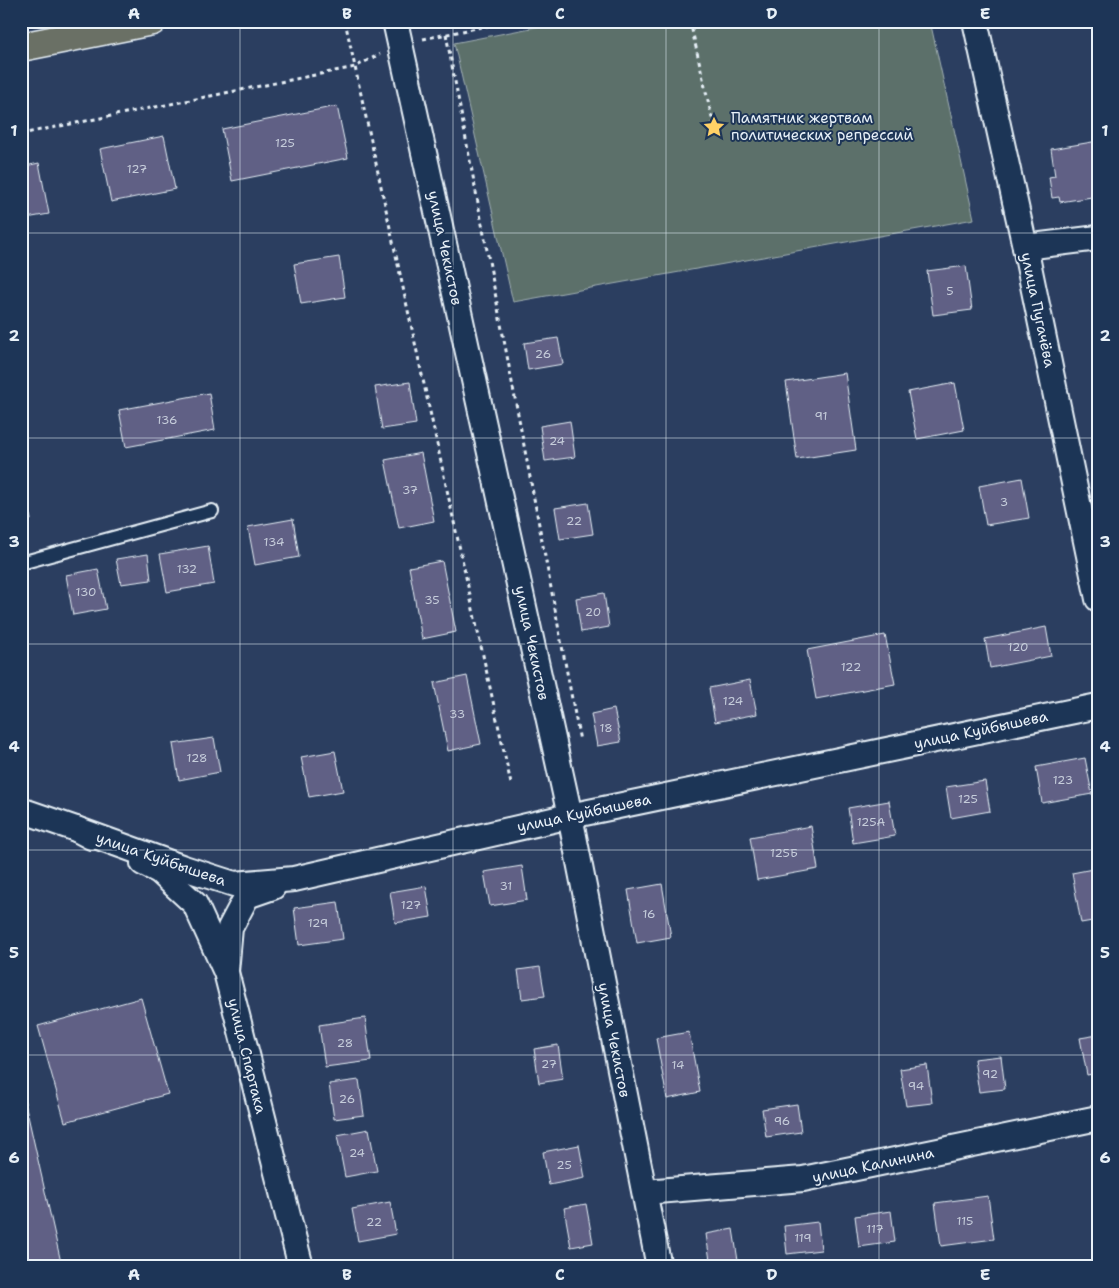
<svg xmlns="http://www.w3.org/2000/svg" width="1119" height="1288" font-family="'Shantell Sans',sans-serif">
  <style>
    .green { fill: #5b706b; stroke: #a2b0b2 }
    .building { fill: #616185; stroke: #e8f1f8 }
    .lines { fill: none; stroke-linecap: round; stroke-linejoin: round }
    .service-casing { stroke: #e8f1f8; stroke-width: 16 }
    .minor-casing { stroke: #e8f1f8; stroke-width: 28 }
    .primary-casing { stroke: #e8f1f8; stroke-width: 31 }
    .path { stroke: #e8f1f8; stroke-width: 3; stroke-dasharray: 4 4; stroke-linecap: butt }
    .service { stroke: #1d3557; stroke-width: 12 }
    .minor { stroke: #1d3557; stroke-width: 24 }
    .primary { stroke: #6b7065; stroke-width: 28 }
    .grid { fill: none; stroke: #e8f1f8; stroke-width: 1; stroke-opacity: 0.55 }
    .labels { text-anchor: middle; dominant-baseline: central; stroke-width: 4; stroke-linejoin: round; paint-order: stroke }
    .number-label { font-size: 12px; fill: #c6cddb }
    .poi-label { font-size: 15px; fill: #e8f1f8; stroke: #1d3557; text-anchor: start }
    .street-label { font-size: 15px; fill: #e8f1f8; stroke: #1d3557 }
    .neatline { fill: none; stroke: #e8f1f8; stroke-width: 2 }
    .grid-label { font-size: 16px; text-anchor: middle; font-weight: bold; fill: #e8f1f8 }
  </style>
  <rect width="100%" height="100%" fill="#2b3e60"/>
  <filter id="ink" filterUnits="userSpaceOnUse"><feTurbulence type="fractalNoise" baseFrequency=".02" numOctaves="2"/><feDisplacementMap in="SourceGraphic" scale="10" xChannelSelector="R" yChannelSelector="G"/><feConvolveMatrix kernelMatrix="1 2 1 2 8 2 1 2 1" color-interpolation-filters="sRGB"/></filter>
  <g filter="url(#ink)">
    <!-- green -->
    <path class="green" d="M567,21H930L974,219L513,302L454,43Z"/>
    <!-- building -->
    <g class="building">
      <path d="M337,106L348,158L232,181L222,129Z"/>
      <path d="M164,136L175,189L111,202L100,149Z"/>
      <path d="M1098,141V196L1060,202L1059,197L1052,198L1049,177L1055,176L1051,149Z"/>
      <path d="M39,163L49,214L21,219V167Z"/>
      <path d="M339,257L345,297L301,304L294,264Z"/>
      <path d="M966,266L972,310L933,315L927,271Z"/>
      <path d="M558,338L563,364L528,370L524,343Z"/>
      <path d="M845,373L856,450L797,459L786,382Z"/>
      <path d="M410,382L416,424L382,429L375,387Z"/>
      <path d="M955,383L964,430L917,439L908,392Z"/>
      <path d="M209,393L215,430L126,447L119,410Z"/>
      <path d="M570,421L575,457L545,461L540,426Z"/>
      <path d="M421,453L434,521L399,528L385,460Z"/>
      <path d="M21,458L31,520L21,521Z"/>
      <path d="M1022,478L1029,518L986,525L979,486Z"/>
      <path d="M588,503L593,534L560,539L555,508Z"/>
      <path d="M293,519L299,557L255,565L248,527Z"/>
      <path d="M208,546L214,584L167,592L160,554Z"/>
      <path d="M148,554L151,580L121,584L116,559Z"/>
      <path d="M442,561L456,632L422,639L409,567Z"/>
      <path d="M98,569L106,609L73,615L66,575Z"/>
      <path d="M604,593L609,627L581,632L576,598Z"/>
      <path d="M1046,627L1051,656L990,668L985,639Z"/>
      <path d="M885,635L895,684L816,699L807,650Z"/>
      <path d="M467,676L481,744L448,751L434,683Z"/>
      <path d="M750,680L757,714L715,722L709,688Z"/>
      <path d="M614,709L621,742L597,746L591,714Z"/>
      <path d="M214,738L220,772L179,780L173,744Z"/>
      <path d="M335,751L343,791L309,797L301,757Z"/>
      <path d="M1085,758L1092,794L1042,803L1036,767Z"/>
      <path d="M985,781L990,811L951,818L946,787Z"/>
      <path d="M889,801L895,836L853,843L848,808Z"/>
      <path d="M811,826L818,869L757,880L750,837Z"/>
      <path d="M522,866L527,900L490,906L484,872Z"/>
      <path d="M1098,868V920L1081,923L1072,873Z"/>
      <path d="M662,884L671,937L637,943L628,890Z"/>
      <path d="M426,886L431,917L395,923L390,892Z"/>
      <path d="M338,902L343,939L299,945L294,908Z"/>
      <path d="M21,922L25,940L21,941Z"/>
      <path d="M540,967L545,996L522,999L518,970Z"/>
      <path d="M141,998L168,1094L65,1122L38,1026Z"/>
      <path d="M365,1018L371,1061L325,1067L319,1025Z"/>
      <path d="M689,1032L700,1092L667,1099L656,1038Z"/>
      <path d="M1098,1035V1073L1087,1075L1080,1038Z"/>
      <path d="M558,1045L563,1079L539,1083L534,1049Z"/>
      <path d="M1001,1056L1005,1089L979,1092L974,1059Z"/>
      <path d="M927,1065L932,1103L906,1106L900,1069Z"/>
      <path d="M359,1080L364,1115L334,1119L329,1084Z"/>
      <path d="M21,1098H24L62,1267H21Z"/>
      <path d="M797,1104L801,1132L766,1137L762,1109Z"/>
      <path d="M369,1129L377,1171L345,1177L337,1135Z"/>
      <path d="M579,1145L585,1178L549,1185L543,1152Z"/>
      <path d="M988,1196L994,1239L941,1246L935,1203Z"/>
      <path d="M390,1202L396,1234L358,1241L352,1209Z"/>
      <path d="M586,1204L593,1243L571,1247L564,1208Z"/>
      <path d="M891,1211L895,1242L859,1247L855,1216Z"/>
      <path d="M818,1222L821,1250L787,1254L784,1226Z"/>
      <path d="M733,1229L739,1267H711L706,1234Z"/>
    </g>
    <g class="lines">
      <!-- service casing -->
      <g class="service-casing">
        <path id="service" d="M21,563L212,511"/>
      </g>
      <!-- minor casing -->
      <g class="minor-casing">
        <g id="minor">
          <path d="M395,21L570,816L659,1267"/>
          <path d="M975,21L1025,247L1098,599"/>
          <path d="M1025,247L1098,238"/>
          <path d="M21,810L76,829L91,837"/>
          <path d="M76,829L184,868L234,884L294,879L570,816L1098,706"/>
          <path d="M143,863L159,871L195,904L225,970"/>
          <path d="M273,887L247,896L230,928L226,972L301,1267"/>
          <path d="M645,1192L803,1179L1098,1118"/>
        </g>
      </g>
      <!-- primary casing -->
      <g class="primary-casing">
        <path id="primary" d="M21,47L152,21"/>
      </g>
      <!-- path -->
      <g class="path">
        <path d="M345,21L511,784"/>
        <path d="M690,21L714,127"/>
        <path d="M446,34L580,741"/>
        <path d="M423,39L511,21"/>
        <path d="M21,134L355,67L380,54"/>
      </g>
      <!-- service -->
      <use href="#service" class="service"/>
      <!-- minor -->
      <use href="#minor" class="minor"/>
      <!-- primary -->
      <use href="#primary" class="primary"/>
    </g>
  </g>
  <!-- grid -->
  <path class="grid" d="M240,21V1267M453,21V1267M666,21V1267M879,21V1267M21,233H1098M21,438H1098M21,644H1098M21,850H1098M21,1055H1098"/>
  <!-- icons -->
  <defs>
    <g id="sight-bare" transform="scale(1.725)"><path d="M0-6L1.8-2.2L6-1.7L2.9 1.2L3.7 5.4L0 3.3L-3.7 5.4L-2.9 1.2L-6-1.7L-1.8-2.2Z" fill="#ffd166" stroke="#1d3557" stroke-width="2.5" paint-order="stroke"/></g>
  </defs>
  <g fill-rule="evenodd">
    <use href="#sight-bare" x="714" y="127"/>
  </g>
  <g class="labels">
    <!-- number labels -->
    <g class="number-label">
      <text x="285" y="143">125</text>
      <text x="137" y="169">127</text>
      <text x="950" y="291">5</text>
      <text x="543" y="354">26</text>
      <text x="821" y="416">91</text>
      <text x="167" y="420">136</text>
      <text x="557" y="441">24</text>
      <text x="410" y="490">37</text>
      <text x="1004" y="502">3</text>
      <text x="574" y="521">22</text>
      <text x="274" y="542">134</text>
      <text x="187" y="569">132</text>
      <text x="86" y="592">130</text>
      <text x="432" y="600">35</text>
      <text x="593" y="612">20</text>
      <text x="1018" y="647">120</text>
      <text x="851" y="667">122</text>
      <text x="733" y="701">124</text>
      <text x="457" y="714">33</text>
      <text x="606" y="728">18</text>
      <text x="197" y="758">128</text>
      <text x="1063" y="780">123</text>
      <text x="968" y="799">125</text>
      <text x="871" y="822">125А</text>
      <text x="784" y="853">125Б</text>
      <text x="506" y="886">31</text>
      <text x="411" y="905">127</text>
      <text x="649" y="914">16</text>
      <text x="318" y="923">129</text>
      <text x="345" y="1043">28</text>
      <text x="549" y="1064">27</text>
      <text x="678" y="1065">14</text>
      <text x="990" y="1074">92</text>
      <text x="916" y="1086">94</text>
      <text x="347" y="1099">26</text>
      <text x="782" y="1121">96</text>
      <text x="357" y="1153">24</text>
      <text x="564" y="1165">25</text>
      <text x="965" y="1221">115</text>
      <text x="374" y="1222">22</text>
      <text x="875" y="1229">117</text>
      <text x="803" y="1238">119</text>
    </g>
    <!-- poi labels -->
    <g class="poi-label">
      <text x="731" y="118">Памятник жертвам<tspan x="731" dy="17">политических репрессий</tspan></text>
    </g>
    <!-- street labels -->
    <g class="street-label">
      <text transform="translate(445 248) rotate(78)">улица Чекистов</text>
      <text transform="translate(1038 310) rotate(78)">улица Пугачёва</text>
      <text transform="translate(532 643) rotate(78)">улица Чекистов</text>
      <text transform="translate(981 730) rotate(-12)">улица Куйбышева</text>
      <text transform="translate(584 813) rotate(-12)">улица Куйбышева</text>
      <text transform="translate(161 859) rotate(19)">улица Куйбышева</text>
      <text transform="translate(614 1040) rotate(79)">улица Чекистов</text>
      <text transform="translate(247 1056) rotate(76)">улица Спартака</text>
      <text transform="translate(873 1165) rotate(-12)">улица Калинина</text>
    </g>
  </g>
  <!-- margin -->
  <rect width="1119" height="1288" fill="none" stroke="#1d3557" stroke-width="55"/>
  <rect x="28" y="28" width="1064" height="1232" class="neatline"/>
  <g class="grid-label">
    <text x="134" y="19">A</text>
    <text x="347" y="19">B</text>
    <text x="560" y="19">C</text>
    <text x="772" y="19">D</text>
    <text x="985" y="19">E</text>
    <text x="14" y="136">1</text>
    <text x="1105" y="136">1</text>
    <text x="14" y="341">2</text>
    <text x="1105" y="341">2</text>
    <text x="14" y="547">3</text>
    <text x="1105" y="547">3</text>
    <text x="14" y="752">4</text>
    <text x="1105" y="752">4</text>
    <text x="14" y="958">5</text>
    <text x="1105" y="958">5</text>
    <text x="14" y="1163">6</text>
    <text x="1105" y="1163">6</text>
    <text x="134" y="1280">A</text>
    <text x="347" y="1280">B</text>
    <text x="560" y="1280">C</text>
    <text x="772" y="1280">D</text>
    <text x="985" y="1280">E</text>
  </g>
</svg>
